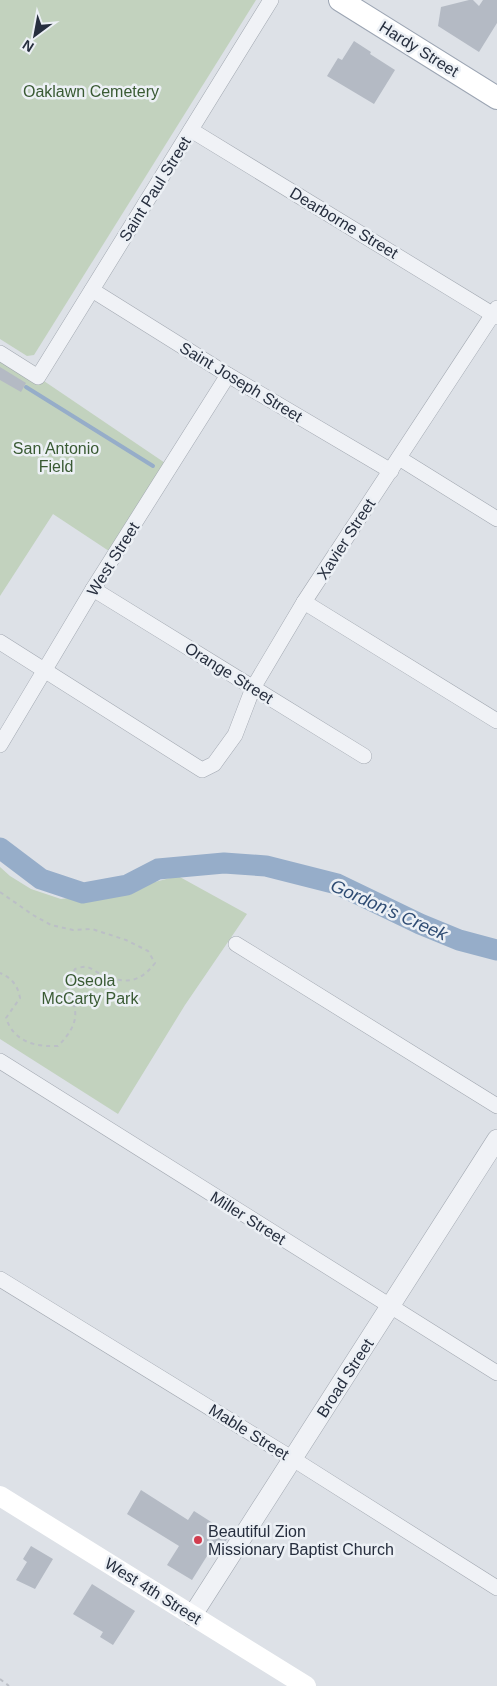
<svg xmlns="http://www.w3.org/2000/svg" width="497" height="1686" font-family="Arial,sans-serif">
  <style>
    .green { fill: #c2d2be }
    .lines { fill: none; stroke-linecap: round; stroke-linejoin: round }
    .stream { stroke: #96adc9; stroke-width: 4 }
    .river { stroke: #96adc9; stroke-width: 21 }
    .building { fill: #b4bac4 }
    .minor-casing { stroke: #a2a8b1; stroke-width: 16 }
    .tertiary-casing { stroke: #a2a8b1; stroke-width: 20 }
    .primary-casing { stroke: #9ca5b3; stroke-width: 24 }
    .path { stroke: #bbbfc6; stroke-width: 2; stroke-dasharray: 4 4; stroke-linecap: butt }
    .minor { stroke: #f0f2f6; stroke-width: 15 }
    .tertiary { stroke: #f0f2f6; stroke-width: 19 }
    .secondary { stroke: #fff; stroke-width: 20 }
    .primary { stroke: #fff; stroke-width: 22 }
    .poi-dot { fill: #d23d4f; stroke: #ecf0f5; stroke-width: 2 }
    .labels { text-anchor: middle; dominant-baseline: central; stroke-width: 5; stroke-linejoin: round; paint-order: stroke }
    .street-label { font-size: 16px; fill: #262e3e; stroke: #ecf0f5 }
    .park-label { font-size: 16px; fill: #395a33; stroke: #ecf0f5 }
    .poi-label { font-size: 16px; fill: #262e3e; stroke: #ecf0f5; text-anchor: start }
    .water-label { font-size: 18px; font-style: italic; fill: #2f4c73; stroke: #ecf0f5 }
  </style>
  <rect width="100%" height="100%" fill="#dde1e7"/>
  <!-- green -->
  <g class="green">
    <path d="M0,0H256L34,355L27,356L0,339Z"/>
    <path d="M0,353L38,377L171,467L115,555L53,514L0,596Z"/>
    <path d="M0,867L10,876L31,889L61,899L77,897L92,898L113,897L135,890L147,884L178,876L247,914L185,1005L118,1114L0,1039Z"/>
  </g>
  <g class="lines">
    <!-- stream -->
    <path class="stream" d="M26,387L153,466"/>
    <!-- river -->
    <path class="river" d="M0,848L41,879L83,893L127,885L158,869L224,863L266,866L337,884L420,924L459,940L497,950"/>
  </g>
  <!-- building -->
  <g class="building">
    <path d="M469,0H473L479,6L483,0H497V23L479,52L438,26L441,7Z"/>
    <path d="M354,41L371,52L370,54L395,70L374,104L327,76L338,58L342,60Z"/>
    <path d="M0,367L26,383L21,392L0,380Z"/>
    <path d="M141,1490L188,1520L194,1511L230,1534L219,1552L212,1548L192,1580L167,1565L179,1546L127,1514Z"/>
    <path d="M31,1546L53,1559L35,1589L16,1580L27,1562L23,1559Z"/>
    <path d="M92,1584L135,1611L113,1645L100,1637L103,1632L73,1614Z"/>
  </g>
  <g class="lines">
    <!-- minor casing -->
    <g class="minor-casing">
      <g id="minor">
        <path d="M191,130L497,317"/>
        <path d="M92,290L228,375L391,471"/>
        <path d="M0,353L38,377L271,0"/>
        <path d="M399,458L497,519"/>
        <path d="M93,589L364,756"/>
        <path d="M304,602L497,721"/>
        <path d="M0,642L202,770L214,764L235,735L253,688L304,602L497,308"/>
        <path d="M0,745L93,589L228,375"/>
        <path d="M236,944L497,1106"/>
        <path d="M0,1061L497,1373"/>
        <path d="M0,1279L293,1459L497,1588"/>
      </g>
    </g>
    <!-- tertiary casing -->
    <g class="tertiary-casing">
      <path id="tertiary" d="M192,1616L497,1139"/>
    </g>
    <!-- primary casing -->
    <g class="primary-casing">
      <path id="primary" d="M340,0L497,98"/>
    </g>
    <!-- path -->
    <g class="path">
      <path d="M0,892L33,915L51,925L73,930L92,929L126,940L148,951L155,963C139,984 124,984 101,974C97,973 92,968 87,967C84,966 78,968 75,969L66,984C79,1012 80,1023 58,1046C35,1047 14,1042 6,1018L20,998C18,986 12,978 0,973"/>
      <path d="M0,1679L9,1686"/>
    </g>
    <!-- minor -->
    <use href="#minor" class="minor"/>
    <!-- tertiary -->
    <use href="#tertiary" class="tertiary"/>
    <!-- secondary -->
    <path class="secondary" d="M0,1496L306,1686"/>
    <!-- primary -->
    <use href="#primary" class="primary"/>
  </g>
  <!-- markers -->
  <circle class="poi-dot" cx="198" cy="1540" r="5"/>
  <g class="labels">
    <!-- street labels -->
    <g class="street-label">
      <text transform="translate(419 49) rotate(32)">Hardy Street</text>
      <text transform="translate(155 189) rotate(-58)">Saint Paul Street</text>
      <text transform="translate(344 223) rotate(31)">Dearborne Street</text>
      <text transform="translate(241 382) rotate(31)">Saint Joseph Street</text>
      <text transform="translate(346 539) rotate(-57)">Xavier Street</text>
      <text transform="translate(113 559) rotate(-58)">West Street</text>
      <text transform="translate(229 673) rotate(32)">Orange Street</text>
      <text transform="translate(248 1218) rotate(32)">Miller Street</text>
      <text transform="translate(345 1378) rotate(-57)">Broad Street</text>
      <text transform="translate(249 1432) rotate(32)">Mable Street</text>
      <text transform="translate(153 1591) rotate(32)">West 4th Street</text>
    </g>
    <!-- park labels -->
    <g class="park-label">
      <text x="91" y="91">Oaklawn Cemetery</text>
      <text x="56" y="448">San Antonio<tspan x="56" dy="18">Field</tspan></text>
      <text x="90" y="980">Oseola<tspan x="90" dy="18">McCarty Park</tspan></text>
    </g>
    <!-- poi labels -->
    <g class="poi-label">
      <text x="208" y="1531">Beautiful Zion<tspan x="208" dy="18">Missionary Baptist Church</tspan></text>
    </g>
    <!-- water labels -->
    <g class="water-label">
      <text transform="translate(389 910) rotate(24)">Gordon's Creek</text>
    </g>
  </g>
  <!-- north arrow -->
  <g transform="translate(35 35) rotate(212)" stroke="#ecf0f5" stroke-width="4" paint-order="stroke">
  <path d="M0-4L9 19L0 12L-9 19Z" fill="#262e3e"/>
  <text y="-8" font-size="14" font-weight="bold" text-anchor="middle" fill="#262e3e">N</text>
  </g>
</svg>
